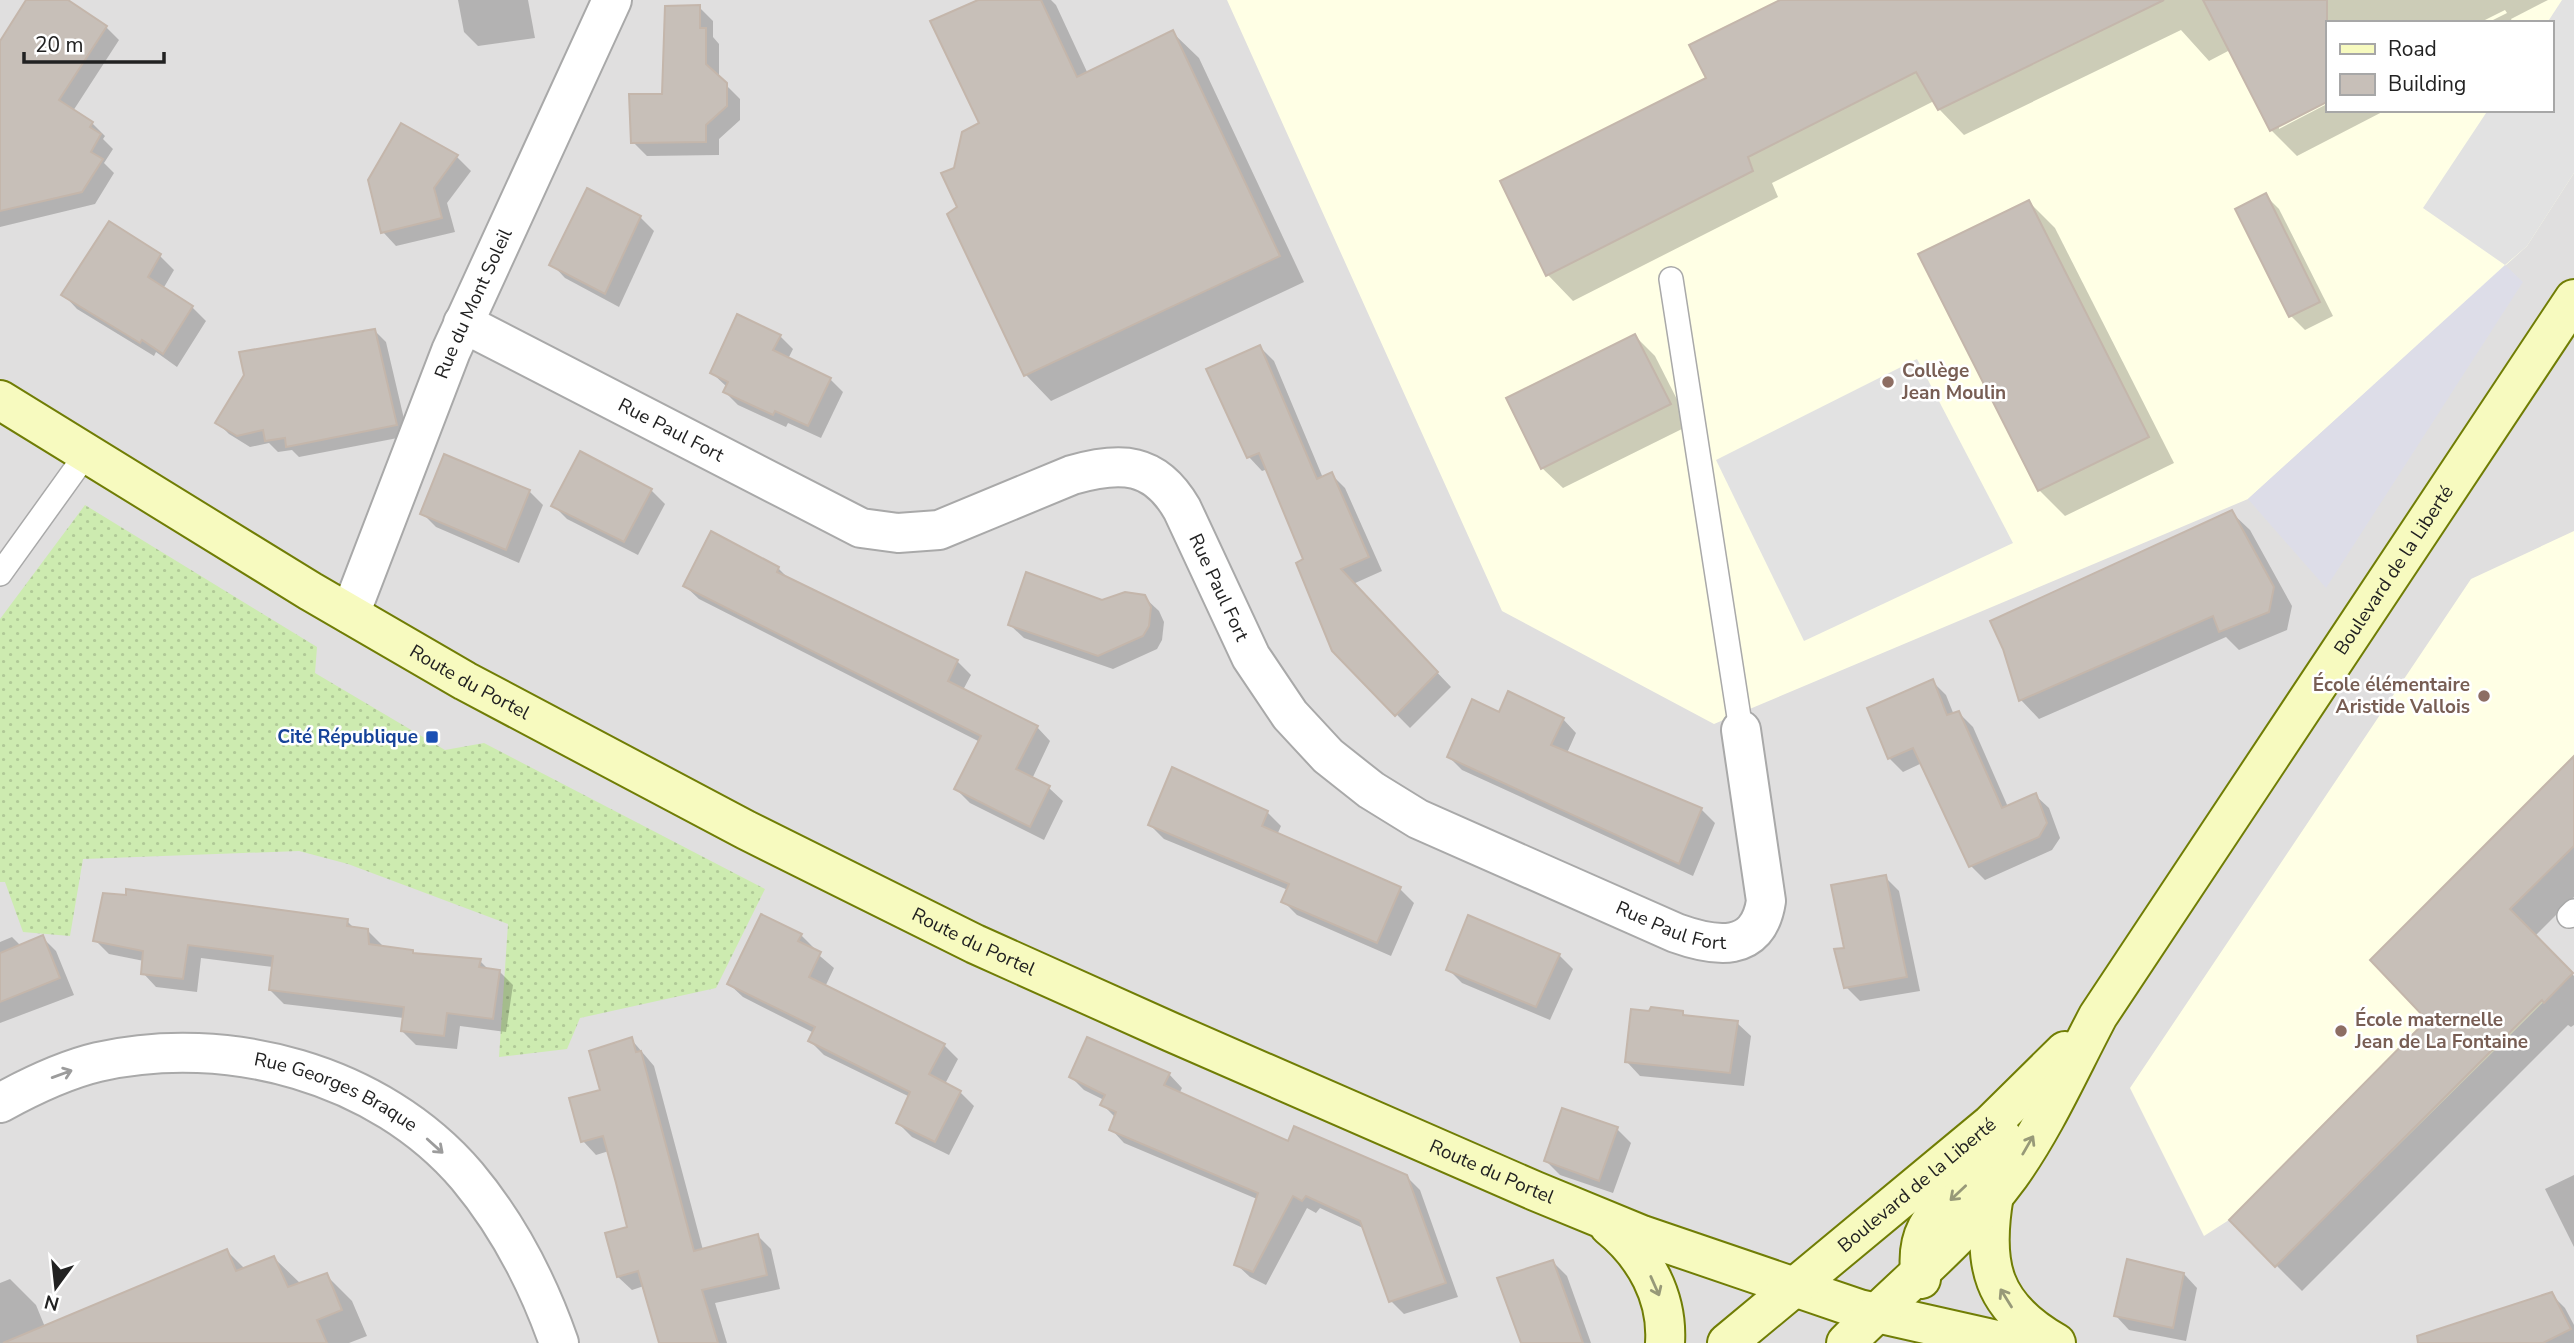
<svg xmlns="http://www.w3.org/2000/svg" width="2574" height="1343" font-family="'Nunito Sans',sans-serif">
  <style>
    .residential { fill: #e0dfdf; fill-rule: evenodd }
    .education { fill: #ffffe5; fill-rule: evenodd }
    .grass { fill: url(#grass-dots) }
    .parking { fill: #e2e2e2 }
    .plaza { fill: #dddde8 }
    .shadow { fill: #0003 }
    .building { fill: #c7bfb8; stroke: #c4b6ab; stroke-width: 2 }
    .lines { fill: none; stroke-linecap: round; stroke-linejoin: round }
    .lane-casing { stroke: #a9a9a9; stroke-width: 26 }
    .street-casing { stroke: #a9a9a9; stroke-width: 42 }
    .secondary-casing { stroke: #707d05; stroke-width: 42 }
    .lane { stroke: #fff; stroke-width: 23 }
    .street { stroke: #fff; stroke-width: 38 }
    .secondary { stroke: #f7fabf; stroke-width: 38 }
    .oneway { stroke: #9c9c9c }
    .oneway2 { stroke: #979978 }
    .education-dot { fill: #8d6e63; stroke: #fff; stroke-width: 2.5 }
    .transit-dot { fill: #1a4fb4; stroke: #fff; stroke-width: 2.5 }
    .labels { text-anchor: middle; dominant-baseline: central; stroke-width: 5; stroke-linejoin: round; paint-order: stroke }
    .street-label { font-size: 19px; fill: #222; stroke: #fff }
    .education-label { font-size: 19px; font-weight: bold; fill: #785e54; stroke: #fff; text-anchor: start }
    .transit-label { font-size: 19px; font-weight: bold; fill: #164399; stroke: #fff; text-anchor: end }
  </style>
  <defs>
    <pattern id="grass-dots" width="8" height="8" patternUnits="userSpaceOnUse" patternTransform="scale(1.75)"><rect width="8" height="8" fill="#cdebb0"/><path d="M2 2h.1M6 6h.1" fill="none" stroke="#b0c997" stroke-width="1.8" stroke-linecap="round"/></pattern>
  </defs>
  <rect width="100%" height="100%" fill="#f2efe9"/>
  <!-- residential -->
  <path class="residential" d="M0,0H2574V1343H0ZM2327,23H2551V110H2327Z"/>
  <!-- education -->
  <g class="education">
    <path d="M1227,0H2574V173L2527,246L2248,499L1714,724L1502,611ZM2327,23H2551V110H2327Z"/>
    <path d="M2574,531V846L2508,912L2573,973L2275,1267L2229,1220L2204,1236L2130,1088L2471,579Z"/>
  </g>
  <!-- grass -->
  <path class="grass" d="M85,505L317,647L315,673L445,750L484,743L765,889L716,988L580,1018L567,1049L499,1057L508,924L348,864L299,851L83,859L70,936L23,932L5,882H0V619Z"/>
  <!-- parking -->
  <g class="parking">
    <path d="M2562,0H2574V173L2527,246L2505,265L2423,208L2488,110H2551V23H2547Z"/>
    <path d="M1917,359L2013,543L1804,641L1716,460Z"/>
  </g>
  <!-- plaza -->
  <path class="plaza" d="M2505,265L2523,282L2326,588L2248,499Z"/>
  <!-- shadow -->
  <g class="shadow">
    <path d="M28,0H64L106,27L119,40L73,111L92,123L105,136L103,139L113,149L104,163L114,173L95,204L0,227V46Z"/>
    <path d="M458,0H528L535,38L478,46L464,32Z"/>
    <path d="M983,0H1051L1056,5L1088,74L1173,33L1199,58L1304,282L1051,401L1026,375L960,208L955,169L981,124Z"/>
    <path d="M1784,0H2548L2511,19L2513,23H2487L2507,13L2505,10L2479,23H2327V100L2279,125V129L2327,104V110H2386L2297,156L2271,130L2230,50L2209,61L2181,30L1964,135L1939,109L1934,101L1772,183L1778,197L1573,301L1548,275L1502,182L1708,79Z"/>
    <path d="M699,7L713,21V37L719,44V78L740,99V120L719,139V155L647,156L633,142L664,96Z"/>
    <path d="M401,126L457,157L471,171L447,203L455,232L396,246L383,232Z"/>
    <path d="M2266,196L2279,209L2333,316L2305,330L2291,316L2237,210Z"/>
    <path d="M2029,202L2055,228L2174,463L2065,516L2039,490L1921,255Z"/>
    <path d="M640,217L654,231L619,307L565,278L552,264Z"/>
    <path d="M160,256L174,270L163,289L192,307L206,321L177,367L156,352L154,356L77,309L64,295Z"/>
    <path d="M375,331L386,342L408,436L299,457L292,450L278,452L269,443L250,447L229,434L218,423Z"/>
    <path d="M780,336L793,349L788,359L830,379L843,392L821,438L788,423L786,427L738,405L725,392L727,387L712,373Z"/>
    <path d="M1635,336L1655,356L1690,425L1563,488L1542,468Z"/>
    <path d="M1260,347L1274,361L1323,478L1331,474L1345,488L1382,571L1353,584L1451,687L1410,728L1333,650L1306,560L1268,469L1262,471L1249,457L1208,370Z"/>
    <path d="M651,490L665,504L638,555L567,519L553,505Z"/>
    <path d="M529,491L543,505L519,563L436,527L422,513Z"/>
    <path d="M2231,512L2250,530L2292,606L2287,630L2239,650L2226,637L2039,719L2021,700Z"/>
    <path d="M778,568L790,580L957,661L971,675L963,690L1037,727L1050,741L1032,779L1049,788L1063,801L1044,840L970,803L956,789L980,742L699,599L685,586Z"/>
    <path d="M1144,597L1159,611L1164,622L1162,640L1157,649L1113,669L1024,638L1010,625Z"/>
    <path d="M1932,681L1946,695L1954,715L1959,713L1973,727L2008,807L2035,795L2049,808L2060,838L2052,850L1985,880L1971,866L1922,763L1903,772L1889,758Z"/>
    <path d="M1499,714L1563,719L1576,733L1567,753L1701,809L1715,823L1693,876L1462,770L1449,757Z"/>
    <path d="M2574,760V897L2535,936L2574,976V1025L2571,1027L2568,1025L2302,1291L2231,1220L2429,1020Z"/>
    <path d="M1267,812L1281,826L1277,835L1400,889L1414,903L1391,956L1297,915L1283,901L1288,890L1164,839L1150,825Z"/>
    <path d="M1885,877L1899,891L1920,991L1860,1001L1846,987Z"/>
    <path d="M347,921L354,928L368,931L382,945V948L412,952L415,955L480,961L489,970L499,971L513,985L506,1032L460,1026L457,1049L416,1045L402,1031L404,1018L284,1004L270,990L273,967L201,958L197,992L156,987L143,973L144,961L109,954L95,940Z"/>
    <path d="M801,935L815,949L814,951L834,968L825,987L944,1045L958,1059L945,1084L960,1092L974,1106L949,1155L912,1137L898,1123L910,1097L824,1055L810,1041L814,1033L743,997L729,984Z"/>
    <path d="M12,937L21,946L43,938L56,951L74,995L0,1023V942Z"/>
    <path d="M1559,955L1573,969L1550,1020L1462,983L1448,969Z"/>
    <path d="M1683,1013L1687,1017L1737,1023L1751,1036L1744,1086L1640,1076L1627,1062Z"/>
    <path d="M631,1039L654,1066L703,1250L757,1235L771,1249L780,1289L715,1303L727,1343H659L644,1286L632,1290L618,1277L629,1229L609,1151L596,1155L583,1141L603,1091Z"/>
    <path d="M1169,1074L1182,1088L1179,1094L1289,1143L1406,1176L1420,1190L1458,1297L1404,1314L1391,1301L1365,1229L1320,1208L1316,1213L1307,1208L1266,1285L1250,1277L1236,1264L1257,1199L1124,1143L1111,1129L1116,1118L1102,1104L1104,1100L1084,1090L1071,1077Z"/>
    <path d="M1617,1129L1631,1143L1613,1193L1560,1175L1546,1161Z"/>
    <path d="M2574,1175V1247L2545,1189Z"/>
    <path d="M227,1251L245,1269L274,1258L301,1284L326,1275L352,1301L367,1336L349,1343H0V1283L10,1279L36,1305L45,1327Z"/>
    <path d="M1553,1262L1567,1276L1591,1343H1523Z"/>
    <path d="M2184,1274L2197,1288L2186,1341L2129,1330L2116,1316Z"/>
    <path d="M2551,1294L2565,1308L2574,1325V1343H2487Z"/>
  </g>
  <!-- building -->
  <g class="building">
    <path d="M26,0H68L107,26L59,100L93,122L90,127L101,134L91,152L103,159L82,192L0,211V41Z"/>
    <path d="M978,0H1041L1077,77L1173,30L1280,256L1024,376L947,214L957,207L941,173L954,168L962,132L979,123L930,21Z"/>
    <path d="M1780,0H2164L1938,110L1916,72L1748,157L1753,171L1546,276L1500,181L1706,78L1689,45Z"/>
    <path d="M2203,0H2327V102L2270,131Z"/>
    <path d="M700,5V28H706V64L727,83V106L706,125V142L631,143L629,94H662L665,6Z"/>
    <path d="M401,123L458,155L434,188L442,218L381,233L368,180Z"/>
    <path d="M587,188L641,216L605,294L549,265Z"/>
    <path d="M2266,193L2320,302L2289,317L2235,209Z"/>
    <path d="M2029,200L2149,437L2038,491L1918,254Z"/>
    <path d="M109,221L161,254L148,277L193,306L163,354L142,340L140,343L61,295Z"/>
    <path d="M737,314L781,335L773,350L831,378L808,426L775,411L773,415L723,392L728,382L710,373Z"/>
    <path d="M375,329L397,425L286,447L285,438L265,441L263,430L237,436L215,423L244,375L239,352Z"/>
    <path d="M1635,334L1671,404L1541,469L1506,398Z"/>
    <path d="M1260,345L1317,479L1332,472L1369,557L1341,569L1438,672L1395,716L1332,651L1296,563L1303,559L1259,453L1247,458L1206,369Z"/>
    <path d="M580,451L652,489L624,542L551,506Z"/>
    <path d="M444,454L530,490L506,550L420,514Z"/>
    <path d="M2232,510L2274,587L2269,612L2219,632L2213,616L2019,701L2003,649L1990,621Z"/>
    <path d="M711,531L779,567L777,572L958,660L948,681L1038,726L1016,769L1050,786L1030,827L954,789L981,736L683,586Z"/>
    <path d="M1026,572L1102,600L1125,592L1145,595L1151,607L1149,626L1143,636L1098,656L1008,625Z"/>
    <path d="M1933,679L1947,715L1959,711L2002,808L2036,793L2047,823L2039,837L1969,867L1913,748L1888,759L1867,708Z"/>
    <path d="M1508,691L1564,718L1551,745L1702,808L1679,864L1447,757L1472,699L1499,712Z"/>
    <path d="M2574,756V846L2510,909L2573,973L2544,1003L2542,1000L2275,1267L2229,1220L2427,1020L2370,960Z"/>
    <path d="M1172,767L1268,811L1262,826L1401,887L1377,943L1281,902L1289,884L1148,825Z"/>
    <path d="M1886,875L1907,977L1844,988L1834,949L1844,948L1831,885Z"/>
    <path d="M126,889L348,919L347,926L368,929L369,944L413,950V953L481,959L479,967L500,970L493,1019L447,1013L444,1036L401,1031L404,1007L269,990L273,956L188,945L183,979L141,974L143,951L93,941L103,893L126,895Z"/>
    <path d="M761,914L802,934L798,941L821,952L809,977L945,1044L929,1074L961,1091L935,1142L896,1123L910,1092L808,1041L815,1027L727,984Z"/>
    <path d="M1468,915L1560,954L1536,1007L1446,970Z"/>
    <path d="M43,935L60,978L0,1002V953Z"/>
    <path d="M1651,1007L1683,1011V1015L1738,1021L1730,1073L1625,1062L1631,1009L1649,1011Z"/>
    <path d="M632,1037L636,1052L641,1051L694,1251L758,1234L767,1275L702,1290L718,1343H659L638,1271L617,1277L605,1233L627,1227L616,1183L603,1136L581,1142L569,1098L600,1090L589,1051Z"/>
    <path d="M1087,1037L1170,1073L1164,1085L1288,1141L1294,1126L1407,1175L1446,1283L1389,1302L1360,1221L1306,1196L1302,1201L1293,1196L1253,1272L1234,1265L1258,1193L1109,1130L1116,1112L1100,1105L1105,1095L1069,1077Z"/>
    <path d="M1562,1108L1618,1127L1599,1181L1544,1161Z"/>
    <path d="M227,1249L236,1271L274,1256L288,1287L327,1273L342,1310L317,1320L327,1343H3Z"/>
    <path d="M2127,1259L2184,1273L2173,1328L2114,1316Z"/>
    <path d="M1553,1260L1583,1343H1521L1497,1278Z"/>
    <path d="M2552,1292L2571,1329L2543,1343H2418L2417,1336Z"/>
  </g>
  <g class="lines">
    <!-- lane casing -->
    <g class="lane-casing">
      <g id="lane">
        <path d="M1671,279L1741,730"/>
        <path d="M0,574L87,453"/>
        <path d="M2574,911L2569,916L2574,915"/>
      </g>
    </g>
    <!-- street casing -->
    <g class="street-casing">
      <g id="street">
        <path id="s1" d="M463,323L861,528L898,533L939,530L1072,475C1121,461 1155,462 1182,509L1251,657L1290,715L1328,756L1371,790L1418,819L1676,933C1715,947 1758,954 1766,901L1741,730"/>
        <path id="s2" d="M350,614L451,351L612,0"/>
        <path id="s3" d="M0,1103C31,1086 64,1070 98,1062C228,1033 379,1073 467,1176C508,1225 538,1283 559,1343"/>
      </g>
    </g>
    <!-- secondary casing -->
    <g class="secondary-casing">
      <g id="secondary">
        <path id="s4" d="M0,400L310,591L465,681L746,830L975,944L1171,1032L1535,1191L1642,1235L1859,1309L2010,1343"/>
        <path d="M1994,1195C1982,1264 1991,1306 2056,1343"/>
        <path d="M1609,1226C1645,1255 1668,1297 1665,1343"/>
        <path d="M1921,1279C1912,1221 1944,1210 1977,1174C1987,1163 1995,1150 2003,1138"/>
        <path id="s5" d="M1727,1343L1991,1124L2065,1051"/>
        <path id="s6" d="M1846,1343C1900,1288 1964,1238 2010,1175C2045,1126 2070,1069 2098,1016L2574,299"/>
      </g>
    </g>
    <!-- lane -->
    <use href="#lane" class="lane"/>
    <!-- street -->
    <use href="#street" class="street"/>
    <!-- secondary -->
    <use href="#secondary" class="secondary"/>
  </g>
  <!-- one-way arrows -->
  <defs><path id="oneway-shaft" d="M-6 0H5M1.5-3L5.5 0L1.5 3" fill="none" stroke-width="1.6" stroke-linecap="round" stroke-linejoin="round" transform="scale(1.75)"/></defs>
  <g class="oneway">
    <use href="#oneway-shaft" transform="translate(62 1074) rotate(-20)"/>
    <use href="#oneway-shaft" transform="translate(435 1146) rotate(42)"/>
  </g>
  <g class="oneway2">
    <use href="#oneway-shaft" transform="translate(2028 1145) rotate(-60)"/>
    <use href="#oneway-shaft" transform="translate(1958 1193) rotate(137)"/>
    <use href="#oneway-shaft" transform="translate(1655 1286) rotate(66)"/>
    <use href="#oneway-shaft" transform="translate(2006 1298) rotate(-122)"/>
  </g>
  <!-- markers -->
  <g class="education-dot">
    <circle cx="1888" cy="382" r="7"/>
    <circle cx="2484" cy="696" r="7"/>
    <circle cx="2341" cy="1031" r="7"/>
  </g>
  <rect class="transit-dot" x="425" y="730" width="14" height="14" rx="3.5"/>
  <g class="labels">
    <!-- street labels -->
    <g class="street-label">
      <text stroke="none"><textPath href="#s2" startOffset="334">Rue du Mont Soleil</textPath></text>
      <text stroke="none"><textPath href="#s1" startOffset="234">Rue Paul Fort</textPath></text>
      <text stroke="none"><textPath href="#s6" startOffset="952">Boulevard de la Liberté</textPath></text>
      <text stroke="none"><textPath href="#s1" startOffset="884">Rue Paul Fort</textPath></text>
      <text stroke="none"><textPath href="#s4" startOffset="548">Route du Portel</textPath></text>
      <text stroke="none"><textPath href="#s1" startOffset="1472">Rue Paul Fort</textPath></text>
      <text stroke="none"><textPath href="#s4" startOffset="1115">Route du Portel</textPath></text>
      <text stroke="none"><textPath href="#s3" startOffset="352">Rue Georges Braque</textPath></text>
      <text stroke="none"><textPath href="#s4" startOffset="1682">Route du Portel</textPath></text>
      <text stroke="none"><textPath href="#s5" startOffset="247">Boulevard de la Liberté</textPath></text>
    </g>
    <!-- education labels -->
    <g class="education-label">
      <text x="1902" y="371">Collège<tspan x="1902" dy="22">Jean Moulin</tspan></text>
      <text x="2470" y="685" text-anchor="end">École élémentaire<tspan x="2470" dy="22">Aristide Vallois</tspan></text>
      <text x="2355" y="1020">École maternelle<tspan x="2355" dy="22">Jean de La Fontaine</tspan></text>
    </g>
    <!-- transit labels -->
    <g class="transit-label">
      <text x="418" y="737">Cité République</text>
    </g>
  </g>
  <!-- legend -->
  <rect x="2326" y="21" width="228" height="91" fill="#ffffff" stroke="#a7a7a7" stroke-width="2"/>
  <rect x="2340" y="44" width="35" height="10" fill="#f7fabf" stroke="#a7a7a7" stroke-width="2"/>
  <text x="2388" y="56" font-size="21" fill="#222222">Road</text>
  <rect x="2340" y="74" width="35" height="21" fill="#c7bfb8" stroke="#a7a7a7" stroke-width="2"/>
  <text x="2388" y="91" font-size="21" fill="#222222">Building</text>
  <!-- north arrow -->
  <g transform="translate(56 1287) rotate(195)" stroke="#ffffff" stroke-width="5" paint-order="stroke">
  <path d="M0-5L12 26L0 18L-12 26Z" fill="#222222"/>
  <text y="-10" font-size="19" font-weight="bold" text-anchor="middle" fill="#222222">N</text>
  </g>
  <!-- scale -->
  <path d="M24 52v10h140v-10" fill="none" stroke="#222222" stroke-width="3.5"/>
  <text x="35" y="52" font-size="21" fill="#222222" stroke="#ffffff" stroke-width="5" paint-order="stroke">20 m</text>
</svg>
